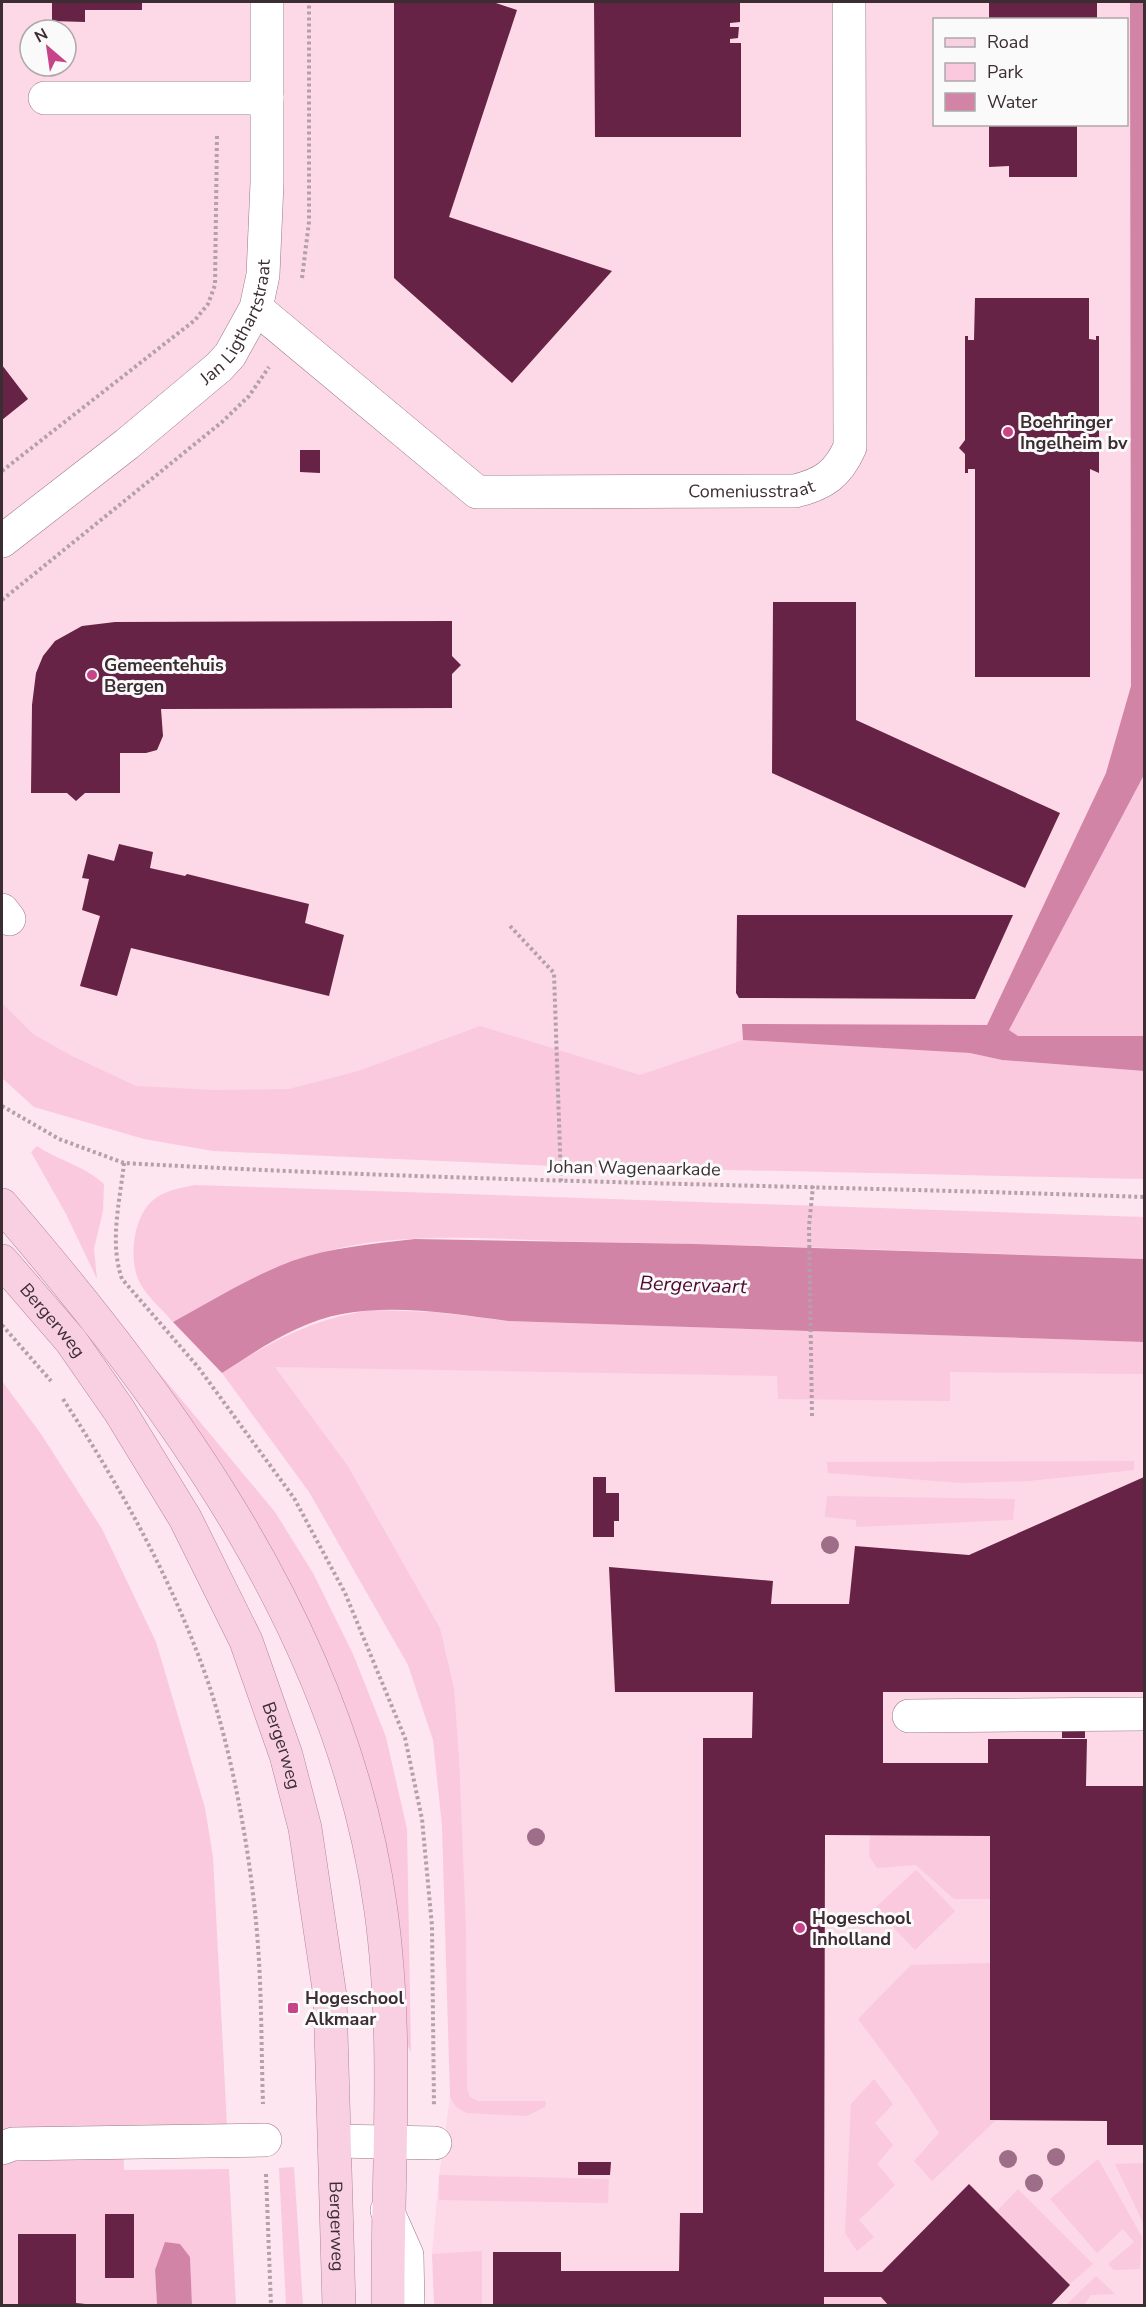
<svg xmlns="http://www.w3.org/2000/svg" width="1146" height="2307" font-family="'Nunito Sans',sans-serif">
  <style>
    .built { fill: #fdd8e7; fill-rule: evenodd }
    .green { fill: #fac9de }
    .water { fill: #d284a7 }
    .building { fill: #662345 }
    .lines { fill: none; stroke-linecap: round; stroke-linejoin: round }
    .minor-casing { stroke: #987684; stroke-width: 34 }
    .major-casing { stroke: #b48398; stroke-width: 34 }
    .path { stroke: #b4a0a8; stroke-width: 4; stroke-dasharray: 3 3; stroke-linecap: butt }
    .minor { stroke: #fff; stroke-width: 33 }
    .major { stroke: #f9d0e2; stroke-width: 33 }
    .tree { fill: #9e6d87 }
    .poi-dot { fill: #c84489; stroke: #fafafa; stroke-width: 2 }
    .labels { text-anchor: middle; dominant-baseline: central; stroke-width: 6; stroke-linejoin: round; paint-order: stroke }
    .street-label { font-size: 18px; fill: #3c2d33; stroke: #fafafa }
    .poi-label { font-size: 18px; font-weight: bold; fill: #3c2d33; stroke: #fafafa; text-anchor: start }
    .water-label { font-size: 20px; font-style: italic; fill: #4f0831; stroke: #fafafa }
  </style>
  <rect width="100%" height="100%" fill="#fde6ef"/>
  <!-- built -->
  <g class="built">
    <path d="M2,2H1144V719L964,1097L163,1118L2,1028ZM934,20H1126V124H934ZM30,30H66V66H30Z"/>
    <path d="M275,1367H1144V2305H438L432,2254L439,2175L450,2097L454,1688L440,1628L348,1466Z"/>
  </g>
  <!-- green -->
  <g class="green">
    <path d="M1144,775V1036H1017L1009,1030Z"/>
    <path d="M2,1003L33,1034L72,1056L136,1086L214,1090L289,1089L358,1071L480,1026L640,1075L743,1040L970,1053L1002,1060L1144,1071V1179L553,1166L213,1151L144,1139L34,1107L2,1078Z"/>
    <path d="M37,1146C59,1161 83,1165 104,1184L103,1211L94,1249L97,1279L66,1214L31,1152Z"/>
    <path d="M195,1185L1144,1217V1259C962,1253 780,1245 598,1242C517,1241 419,1230 340,1248C279,1263 227,1292 173,1322C163,1310 147,1297 140,1283C128,1261 133,1218 152,1201C164,1190 181,1188 195,1185Z"/>
    <path d="M373,1310L435,1312L508,1321L1144,1342V1374L950,1372V1401L778,1399L777,1376L275,1367L348,1466L440,1628L454,1688L459,1758L466,1930L467,2089L470,2097L478,2101H546L545,2107L527,2116L467,2113L456,2107L450,2097L442,1826L433,1740L408,1665L309,1492L222,1373C272,1341 313,1318 373,1310Z"/>
    <path d="M156,1369L275,1512L313,1573L353,1654L386,1737L407,1829L411,2052L402,2035L338,1692L305,1613L240,1498Z"/>
    <path d="M2,1381L41,1434L102,1529L156,1642L173,1699L205,1808L213,1857L227,2125L123,2130L124,2170L229,2169L236,2305H192L190,2257L155,2270L157,2305H2Z"/>
    <path d="M1134,1461V1470L1029,1481L963,1483L828,1473L827,1462Z"/>
    <path d="M827,1496L1015,1499L1013,1520L856,1527V1520L825,1517Z"/>
    <path d="M870,1834H990L992,1899H954L916,1865L877,1868L869,1856Z"/>
    <path d="M916,1870L955,1911L915,1950L875,1908Z"/>
    <path d="M993,1963L997,2119L932,2181L914,2161L939,2133L908,2086L858,2019L911,1965Z"/>
    <path d="M874,2079L893,2104L875,2123L893,2145L877,2164L895,2185L859,2220L874,2237L857,2251L845,2233L851,2104Z"/>
    <path d="M1098,2159L1142,2237L1140,2269L1114,2270L1108,2264L1134,2242L1123,2229L1097,2253L1050,2199Z"/>
    <path d="M1144,2163V2225L1115,2164Z"/>
    <path d="M294,2167L303,2305H286L279,2168Z"/>
    <path d="M439,2175L609,2179L608,2203L439,2200Z"/>
    <path d="M1018,2189L1093,2264L1070,2284L997,2211Z"/>
    <path d="M482,2251V2305H434L432,2254Z"/>
    <path d="M1096,2276L1115,2294L1091,2295L1084,2305H1066Z"/>
    <path d="M824,2296H881L891,2305H824Z"/>
  </g>
  <!-- water -->
  <g class="water">
    <path d="M1130,2H1144V775L1009,1030L1018,1036H1144V1071L1002,1060L970,1053L743,1040L742,1024L987,1025L1106,773L1131,686Z"/>
    <path d="M415,1239L696,1244L1144,1259V1342L508,1321C454,1314 396,1304 342,1314C298,1322 259,1349 222,1373L173,1322C212,1301 250,1277 292,1261C332,1247 373,1244 415,1239Z"/>
    <path d="M165,2242L180,2244L190,2257L192,2305H157L155,2270Z"/>
  </g>
  <!-- building -->
  <g class="building">
    <path d="M52,2H142V10H85V22L52,21Z"/>
    <path d="M394,2H493L517,10L449,217L612,271L512,383L394,278Z"/>
    <path d="M594,2H740V22L730,23V27H739L738,38L730,39V43H741V137H595Z"/>
    <rect x="989" y="2" width="108" height="18"/>
    <path d="M989,124H1077V177H1009V166L989,167Z"/>
    <path d="M975,298H1089V339L1096,340V336H1099V473L1090,469V677H975V469H968V473H965V454L959,448L965,440V336H968V340H974Z"/>
    <path d="M2,365L28,399L2,420Z"/>
    <path d="M300,450H320V473L300,472Z"/>
    <path d="M773,602H856V720L1060,813L1025,888L772,773Z"/>
    <path d="M452,621V656L461,665L452,674V708L161,709L163,736L157,750L146,753H120V793H85L76,801L67,793H31L32,705L36,673L43,656L55,641L82,626L115,622Z"/>
    <path d="M119,844L153,852L150,868L185,876L187,874L309,904L305,923L344,935L329,996L131,948L117,996L80,986L100,916L82,910L89,879L82,878L88,854L114,861Z"/>
    <path d="M737,915H1013L975,999L739,998L736,993Z"/>
    <path d="M593,1477H606V1493H619V1521H614V1537H593Z"/>
    <path d="M1144,1477V1692H883V1763H988V1739H1087L1086,1786H1144V2145H1107V2121L990,2120V1836L825,1835L824,2272H882L969,2184L1070,2285L1050,2306H889L881,2297H824V2306H493V2252H561V2271H679L680,2213H703V1738H752L753,1692H615L609,1567L773,1581L771,1604H849L855,1546L969,1555Z"/>
    <rect x="1062" y="1723" width="23" height="15"/>
    <path d="M578,2162H611L610,2175H578Z"/>
    <rect x="105" y="2214" width="29" height="64"/>
    <path d="M18,2234H76V2303L104,2306H18Z"/>
  </g>
  <g class="lines">
    <!-- minor casing -->
    <g class="minor-casing">
      <g id="minor">
        <path d="M45,98H267"/>
        <path id="s1" d="M256,308L477,492L795,491C824,484 838,474 850,447L849,2"/>
        <path id="s2" d="M2,541L127,444L219,367L230,355L256,308L263,275L267,183V2"/>
        <path d="M2,910L9,919"/>
        <path d="M909,1716L1144,1714"/>
        <path d="M335,2141L435,2143"/>
        <path d="M2,2148L13,2144L265,2140"/>
        <path d="M387,2210L407,2255L408,2306"/>
      </g>
    </g>
    <!-- major casing -->
    <g class="major-casing">
      <g id="major">
        <path d="M2,1205C177,1409 344,1638 381,1911C399,2041 387,2175 388,2306"/>
        <path id="s3" d="M2,1261L71,1341L119,1410L185,1518L246,1641L286,1755L305,1828L330,1996L339,2306"/>
      </g>
    </g>
    <!-- path -->
    <g class="path">
      <path d="M302,278L309,222V2"/>
      <path d="M2,471L195,320L208,304L215,285L217,134"/>
      <path d="M2,600L222,422L249,396L269,367"/>
      <path d="M510,926L554,973L561,1181"/>
      <path d="M2,1106L59,1139L124,1163C464,1182 804,1185 1144,1197"/>
      <path d="M124,1163C120,1201 109,1242 122,1279L198,1367L294,1498L345,1593L405,1738L422,1819L432,1926L434,2106"/>
      <path d="M2,1325L51,1381"/>
      <path d="M63,1399C121,1488 173,1581 208,1682C232,1753 249,1847 256,1922C262,1982 261,2044 263,2104"/>
      <path d="M812,1416L809,1226L813,1186"/>
      <path d="M266,2174L271,2306"/>
    </g>
    <!-- minor -->
    <use href="#minor" class="minor"/>
    <!-- major -->
    <use href="#major" class="major"/>
  </g>
  <!-- trees -->
  <g class="tree">
    <circle cx="830" cy="1545" r="9"/>
    <circle cx="536" cy="1837" r="9"/>
    <circle cx="1056" cy="2157" r="9"/>
    <circle cx="1008" cy="2159" r="9"/>
    <circle cx="1034" cy="2183" r="9"/>
  </g>
  <!-- markers -->
  <g class="poi-dot">
    <circle cx="1008" cy="432" r="6"/>
    <circle cx="92" cy="675" r="6"/>
    <circle cx="800" cy="1928" r="6"/>
    <rect x="287" y="2002" width="12" height="12" rx="3"/>
  </g>
  <g class="labels">
    <!-- street labels -->
    <g class="street-label">
      <text stroke="none"><textPath href="#s2" startOffset="327">Jan Ligthartstraat</textPath></text>
      <text stroke="none"><textPath href="#s1" startOffset="562">Comeniusstraat</textPath></text>
      <text transform="translate(634 1168) rotate(1)">Johan Wagenaarkade</text>
      <text stroke="none"><textPath href="#s3" startOffset="78">Bergerweg</textPath></text>
      <text stroke="none"><textPath href="#s3" startOffset="564">Bergerweg</textPath></text>
      <text stroke="none"><textPath href="#s3" startOffset="1050">Bergerweg</textPath></text>
    </g>
    <!-- poi labels -->
    <g class="poi-label">
      <text x="1020" y="422">Boehringer<tspan x="1020" dy="21">Ingelheim bv</tspan></text>
      <text x="104" y="665">Gemeentehuis<tspan x="104" dy="21">Bergen</tspan></text>
      <text x="812" y="1918">Hogeschool<tspan x="812" dy="21">Inholland</tspan></text>
      <text x="305" y="1998">Hogeschool<tspan x="305" dy="21">Alkmaar</tspan></text>
    </g>
    <!-- water labels -->
    <g class="water-label">
      <text transform="translate(693 1285) rotate(2)">Bergervaart</text>
    </g>
  </g>
  <!-- border -->
  <rect width="1146" height="2307" fill="none" stroke="#3c2d33" stroke-width="6"/>
  <!-- legend -->
  <rect x="933" y="18" width="195" height="108" fill="#fafafa" stroke="#aea8aa" stroke-width="1.5"/>
  <rect x="945" y="38" width="30" height="9" fill="#f9d0e2" stroke="#aea8aa" stroke-width="1.5"/>
  <text x="987" y="48" font-size="18" fill="#3c2d33">Road</text>
  <rect x="945" y="63" width="30" height="18" fill="#fac9de" stroke="#aea8aa" stroke-width="1.5"/>
  <text x="987" y="78" font-size="18" fill="#3c2d33">Park</text>
  <rect x="945" y="93" width="30" height="18" fill="#d284a7" stroke="#aea8aa" stroke-width="1.5"/>
  <text x="987" y="108" font-size="18" fill="#3c2d33">Water</text>
  <!-- north arrow -->
  <g transform="translate(48 48) rotate(331)"><circle r="28" fill="#fafafa" stroke="#aea8aa" stroke-width="1.5"/>
  <path d="M0-4.5L10 22L0 15L-10 22Z" fill="#c84489"/>
  <text y="-9" font-size="16" font-weight="bold" text-anchor="middle" fill="#3c2d33">N</text>
  </g>
</svg>
